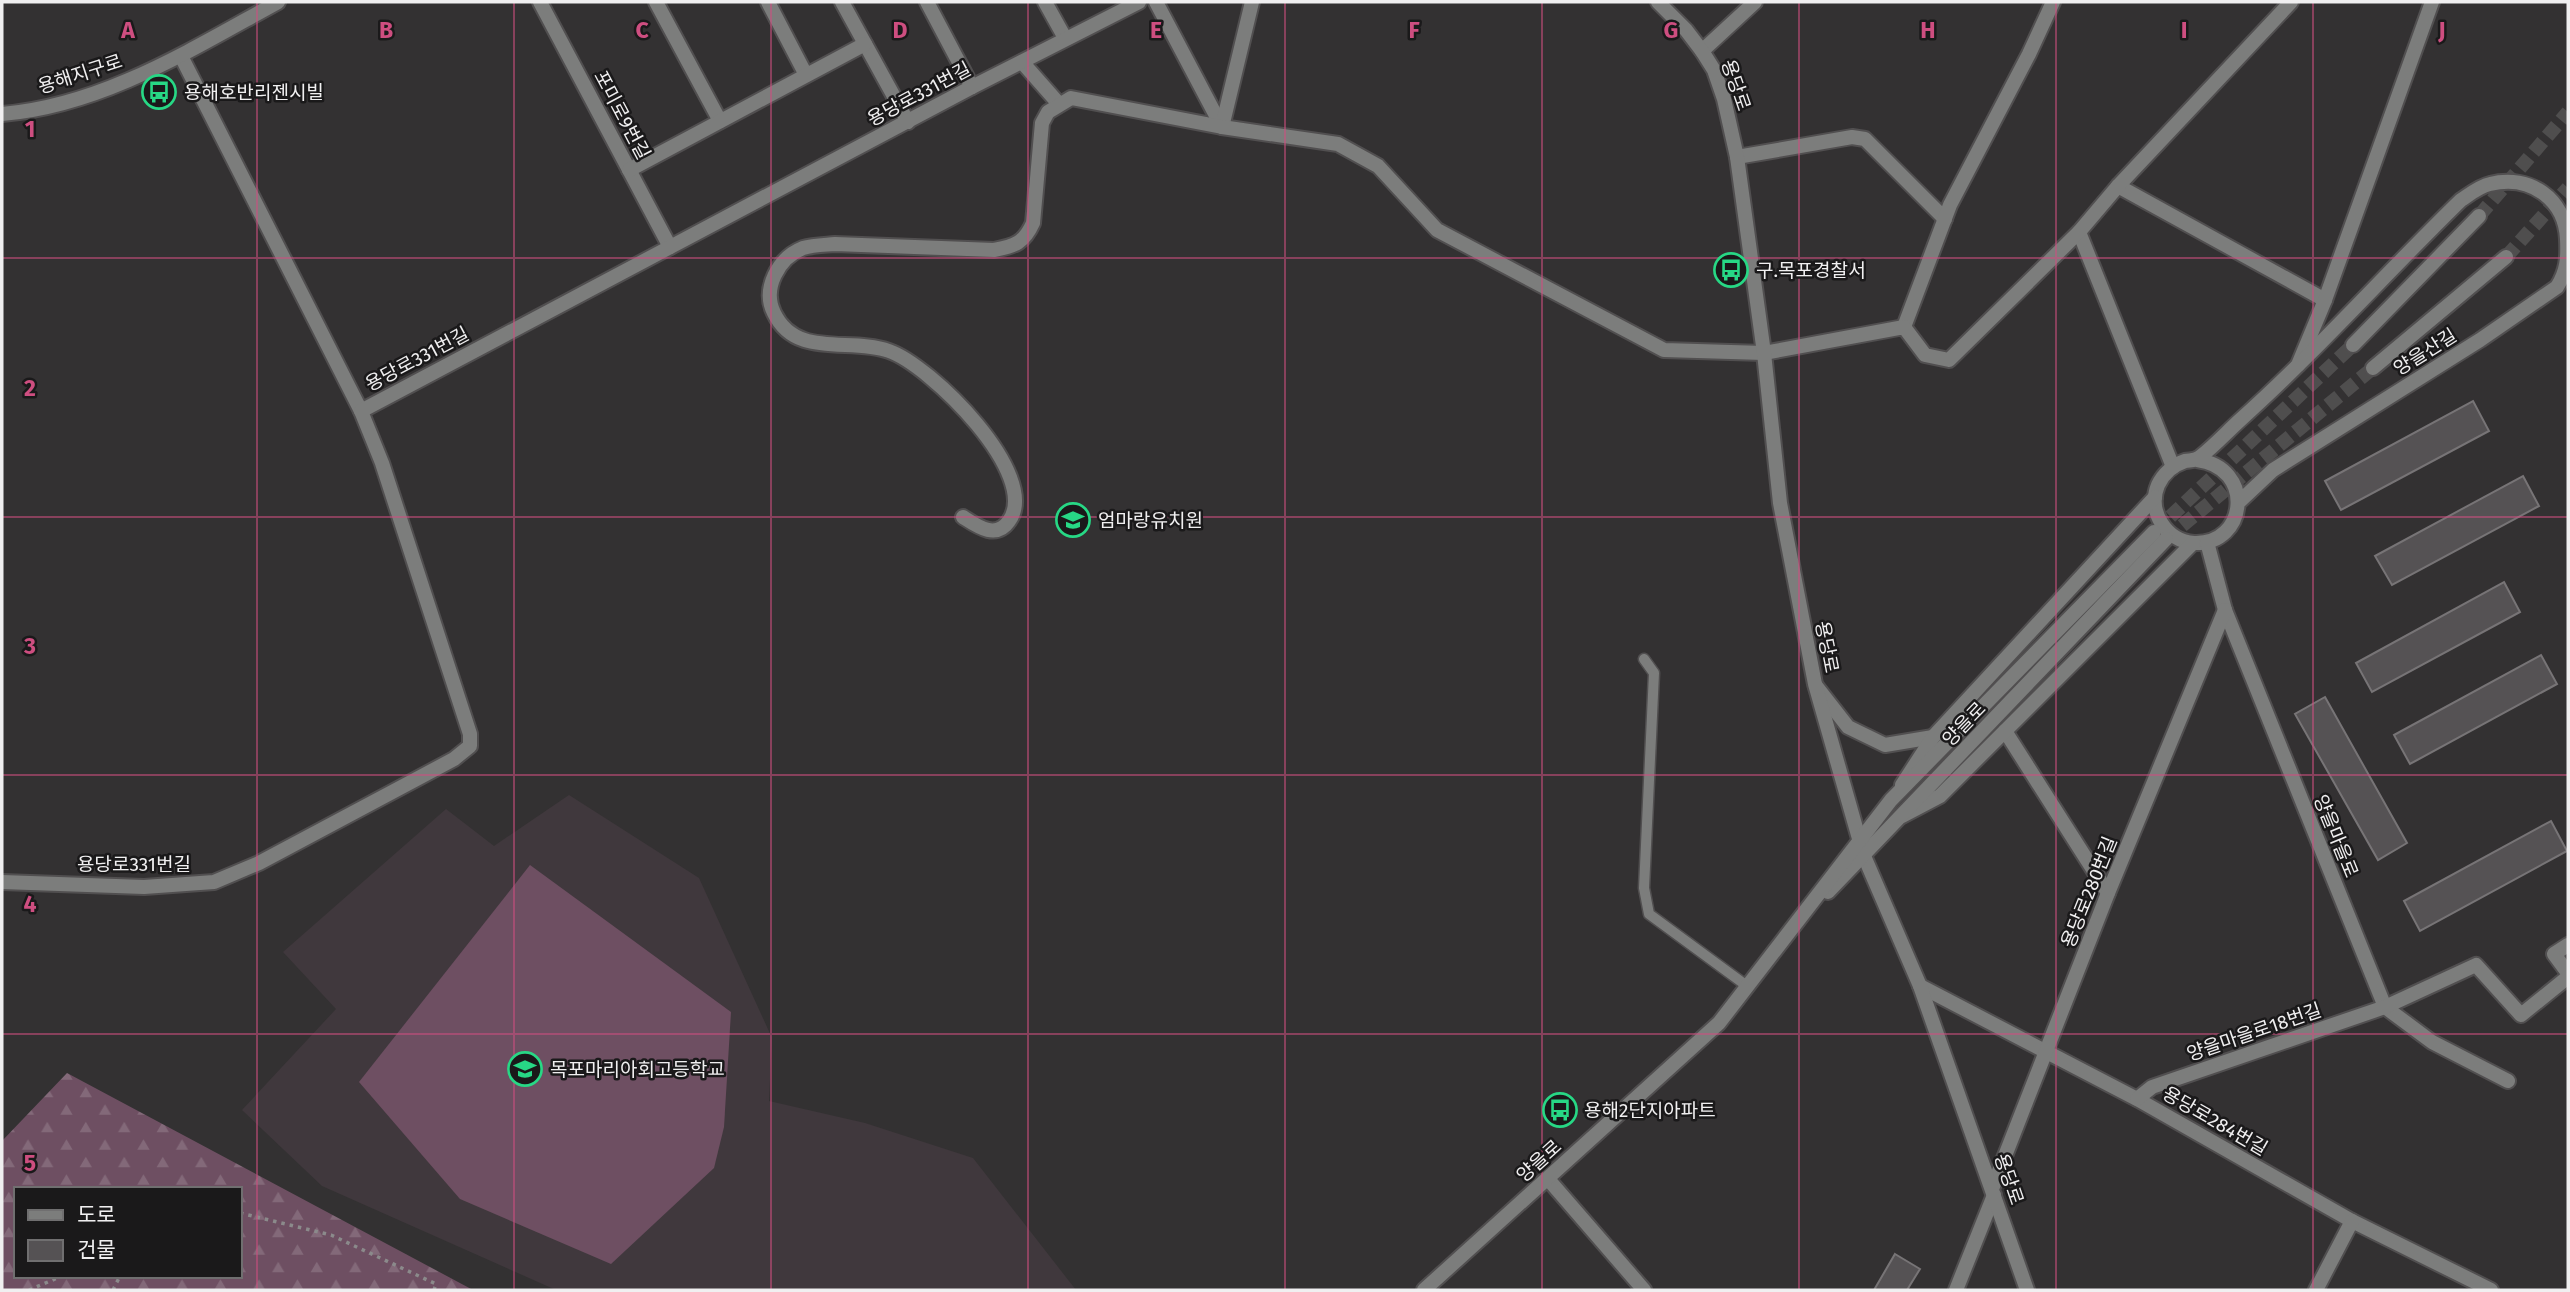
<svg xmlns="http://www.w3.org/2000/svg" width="2570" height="1292" font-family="'Fira Sans','Noto Sans KR',sans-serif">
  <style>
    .built { fill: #40383d }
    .forest { fill: url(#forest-firs); fill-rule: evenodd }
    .garden { fill: #6e4f62 }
    .building { fill: #555254; stroke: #777476; stroke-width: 2 }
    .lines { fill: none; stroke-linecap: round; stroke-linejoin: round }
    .tertiary-tunnel { stroke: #4f4e4e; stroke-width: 14; stroke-dasharray: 14 7; stroke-linecap: butt }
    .service-casing { stroke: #514f50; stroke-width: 13 }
    .pedestrian-casing { stroke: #514f50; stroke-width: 18 }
    .minor-casing { stroke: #514f50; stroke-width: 18 }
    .tertiary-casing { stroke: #514f50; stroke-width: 18 }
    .path { stroke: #8b8a8b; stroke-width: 3.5; stroke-dasharray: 3.5 5; stroke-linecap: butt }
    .service { stroke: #7c7d7c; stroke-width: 10 }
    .pedestrian { stroke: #7c7d7c; stroke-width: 14 }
    .minor { stroke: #7c7d7c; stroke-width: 14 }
    .tertiary { stroke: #7c7d7c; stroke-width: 14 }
    .grid { fill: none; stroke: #ce4e80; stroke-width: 2; stroke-opacity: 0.55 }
    .labels { text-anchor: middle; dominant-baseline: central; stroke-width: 5; stroke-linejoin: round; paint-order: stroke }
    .street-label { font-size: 19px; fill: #f0eff0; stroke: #1a191a }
    .poi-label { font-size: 19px; fill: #f0eff0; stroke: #1a191a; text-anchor: start }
    .grid-label { font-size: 23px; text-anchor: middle; font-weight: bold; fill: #ce4e80; stroke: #1a191a; stroke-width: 5; stroke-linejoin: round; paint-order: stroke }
  </style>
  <defs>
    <pattern id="forest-firs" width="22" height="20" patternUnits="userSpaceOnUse" patternTransform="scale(1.75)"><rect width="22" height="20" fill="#6e4f62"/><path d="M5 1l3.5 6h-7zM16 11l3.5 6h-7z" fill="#836979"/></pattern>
  </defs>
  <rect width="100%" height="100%" fill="#333132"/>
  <!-- built -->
  <path class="built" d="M569,795L699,878L772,1038L769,1101L865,1123L973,1158L1076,1290H556L322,1186L242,1110L336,1009L283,952L446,809L494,846Z"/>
  <!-- forest -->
  <path class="forest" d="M67,1073L473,1290H2V1141ZM16,1189H240V1276H16Z"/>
  <!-- garden -->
  <path class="garden" d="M530,865L731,1012L724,1127L714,1168L611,1264L460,1199L359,1082Z"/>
  <!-- building -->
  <g class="building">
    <path d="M2473,401L2489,431L2341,510L2325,481Z"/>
    <path d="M2523,476L2539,506L2392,585L2375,556Z"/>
    <path d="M2504,582L2520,612L2372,692L2356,663Z"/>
    <path d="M2541,655L2557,684L2410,764L2394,735Z"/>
    <path d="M2325,697L2407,843L2378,860L2295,714Z"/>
    <path d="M2551,821L2567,851L2420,931L2404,901Z"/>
    <path d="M1895,1254L1920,1269L1907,1290H1874Z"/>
  </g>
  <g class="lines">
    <!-- tertiary-tunnel -->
    <g class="tertiary-tunnel">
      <path d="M2479,216L2568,112"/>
      <path d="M2506,257L2568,188"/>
      <path d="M2155,531L2353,345"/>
      <path d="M2166,539L2373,368"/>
    </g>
    <!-- service casing -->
    <g class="service-casing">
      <path id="service" d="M1644,659L1654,673L1644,888L1649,914L1747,986"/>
    </g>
    <!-- pedestrian casing -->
    <g class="pedestrian-casing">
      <path id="pedestrian" d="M181,56L361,411"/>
    </g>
    <!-- minor casing -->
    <g class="minor-casing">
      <g id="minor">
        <path d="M540,2L670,247"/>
        <path d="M656,2L720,121"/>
        <path d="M768,2L806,75"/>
        <path d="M842,2L908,122"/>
        <path d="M927,2L972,87"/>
        <path d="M1045,2L1065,38"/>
        <path d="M1156,2L1222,127"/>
        <path d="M1702,51L1755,2"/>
        <path d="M1022,62L1059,104"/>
        <path d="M1222,127L1252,2"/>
        <path d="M1737,157L1852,137L1865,139L1945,219"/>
        <path d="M629,170L865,44"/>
        <path d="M2118,186L2325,300"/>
        <path d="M2079,232L2173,467"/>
        <path d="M1904,327L1950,205L2029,54L2053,2"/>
        <path d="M2298,365L2325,300L2432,2"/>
        <path d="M2197,460C2255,467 2248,545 2194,543C2166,541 2147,511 2158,485C2163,474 2173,465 2185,461C2191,460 2195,461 2200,457C2214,446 2226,433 2239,421C2317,351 2386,273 2461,200C2470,194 2480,186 2490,184C2530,174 2565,199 2567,239C2568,258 2567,271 2557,287L2480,340L2273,470L2238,503"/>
        <path d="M963,517C977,526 996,540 1009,521C1042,475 930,365 889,351C850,337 796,359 774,313C762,289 778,258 803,248C813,245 824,245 835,244L994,250C1015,246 1024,243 1033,223L1042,123L1048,112L1071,98L1222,127L1338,144L1378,166L1437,230L1664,350L1764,353L1904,327L1925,355L1949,360L2079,232L2118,186L2291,2"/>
        <path d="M2207,542L2225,610L2385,1007L2432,1042L2508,1081"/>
        <path d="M1816,686L1848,727L1885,745L1933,737"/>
        <path d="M2005,731L2108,893"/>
        <path d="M1902,785L1933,737L2155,497"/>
        <path d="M1902,816L1940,796L2193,543"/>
        <path d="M2,882L144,887L214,882L259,863L454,759L470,746V734L382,463L361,411L972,87L1139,2"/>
        <path d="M2568,945L2554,954L2568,973"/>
        <path d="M1920,986L2137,1099L2352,1221L2491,1290"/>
        <path d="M2137,1099L2152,1087L2385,1007L2476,965L2521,1015L2568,977"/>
        <path d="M1548,1179L1644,1290"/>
        <path d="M1992,1189L2108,893L2225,610"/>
        <path d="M1956,1290L1994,1195"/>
        <path d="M2316,1290L2352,1221"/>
      </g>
    </g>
    <!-- tertiary casing -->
    <g class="tertiary-casing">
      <g id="tertiary">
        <path d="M1658,2L1686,30L1702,51L1714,70L1724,99L1737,157L1764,353L1780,503L1815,684L1864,856L1920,986L2027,1290"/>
        <path d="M2,114C102,106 192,49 278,2"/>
        <path d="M2353,345L2479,216"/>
        <path d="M2373,368L2506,257"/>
        <path d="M1828,892L2166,539"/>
        <path d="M1424,1290L1719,1023L1891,800L2154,532"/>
      </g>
    </g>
    <!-- path -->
    <g class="path">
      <path d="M240,1213L331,1235L436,1284L434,1290"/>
      <path d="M29,1290L62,1276"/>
      <path d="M113,1290L120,1276"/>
    </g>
    <!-- service -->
    <use href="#service" class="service"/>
    <!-- pedestrian -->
    <use href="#pedestrian" class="pedestrian"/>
    <!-- minor -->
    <use href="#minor" class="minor"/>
    <!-- tertiary -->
    <use href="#tertiary" class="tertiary"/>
  </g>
  <!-- grid -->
  <path class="grid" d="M257,2V1290M514,2V1290M771,2V1290M1028,2V1290M1285,2V1290M1542,2V1290M1799,2V1290M2056,2V1290M2313,2V1290M2,258H2568M2,517H2568M2,775H2568M2,1034H2568"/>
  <!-- icons -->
  <defs>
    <g id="bus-ring" transform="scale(1.75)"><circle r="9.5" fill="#1a191a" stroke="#27d885" stroke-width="1.5"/><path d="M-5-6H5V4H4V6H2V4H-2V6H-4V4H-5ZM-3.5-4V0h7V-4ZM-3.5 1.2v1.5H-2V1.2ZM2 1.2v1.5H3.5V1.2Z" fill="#27d885"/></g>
    <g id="school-ring" transform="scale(1.75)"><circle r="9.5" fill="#1a191a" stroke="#27d885" stroke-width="1.5"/><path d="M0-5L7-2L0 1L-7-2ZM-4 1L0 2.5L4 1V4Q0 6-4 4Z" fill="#27d885"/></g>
  </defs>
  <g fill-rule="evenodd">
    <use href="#bus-ring" x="159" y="92"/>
    <use href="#bus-ring" x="1731" y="270"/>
    <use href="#school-ring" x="1073" y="520"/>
    <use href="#school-ring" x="525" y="1069"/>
    <use href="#bus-ring" x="1560" y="1110"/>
  </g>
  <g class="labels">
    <!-- street labels -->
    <g class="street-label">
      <text transform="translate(80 74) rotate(-18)">용해지구로</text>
      <text transform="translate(1736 85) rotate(71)">용당로</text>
      <text transform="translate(919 94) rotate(-28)">용당로331번길</text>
      <text transform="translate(622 115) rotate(62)">포미로9번길</text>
      <text transform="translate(2425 352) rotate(-32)">양을산길</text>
      <text transform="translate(417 359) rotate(-28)">용당로331번길</text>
      <text transform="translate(1827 647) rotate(79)">용당로</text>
      <text transform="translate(1964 724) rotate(-46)">양을로</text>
      <text transform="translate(2336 836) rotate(68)">양을마을로</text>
      <text x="134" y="864">용당로331번길</text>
      <text transform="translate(2089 892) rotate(-68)">용당로280번길</text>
      <text transform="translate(2254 1032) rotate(-19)">양을마을로18번길</text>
      <text transform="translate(2215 1121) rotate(30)">용당로284번길</text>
      <text transform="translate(1539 1161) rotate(-42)">양을로</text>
      <text transform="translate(2009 1179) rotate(71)">용당로</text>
    </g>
    <!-- poi labels -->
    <g class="poi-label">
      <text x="184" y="92">용해호반리젠시빌</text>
      <text x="1756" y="270">구.목포경찰서</text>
      <text x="1098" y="520">엄마랑유치원</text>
      <text x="550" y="1069">목포마리아회고등학교</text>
      <text x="1584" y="1110">용해2단지아파트</text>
    </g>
  </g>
  <g class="grid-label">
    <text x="128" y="38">A</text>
    <text x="386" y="38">B</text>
    <text x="642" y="38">C</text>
    <text x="900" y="38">D</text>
    <text x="1156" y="38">E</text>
    <text x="1414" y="38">F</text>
    <text x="1671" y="38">G</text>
    <text x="1928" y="38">H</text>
    <text x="2184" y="38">I</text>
    <text x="2442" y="38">J</text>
    <text x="30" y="137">1</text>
    <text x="30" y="396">2</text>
    <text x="30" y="654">3</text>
    <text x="30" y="912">4</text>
    <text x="30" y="1171">5</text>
  </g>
  <!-- border -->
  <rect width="2570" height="1292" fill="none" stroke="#f0eff0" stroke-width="7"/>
  <!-- legend -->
  <rect x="14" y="1187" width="228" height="91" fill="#1a191a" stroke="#706f70" stroke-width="2"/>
  <rect x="28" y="1210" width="35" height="10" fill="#7c7d7c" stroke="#706f70" stroke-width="2"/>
  <text x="77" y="1222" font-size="21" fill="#f0eff0">도로</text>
  <rect x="28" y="1240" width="35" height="21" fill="#555254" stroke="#706f70" stroke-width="2"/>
  <text x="77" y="1257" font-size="21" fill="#f0eff0">건물</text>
</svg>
